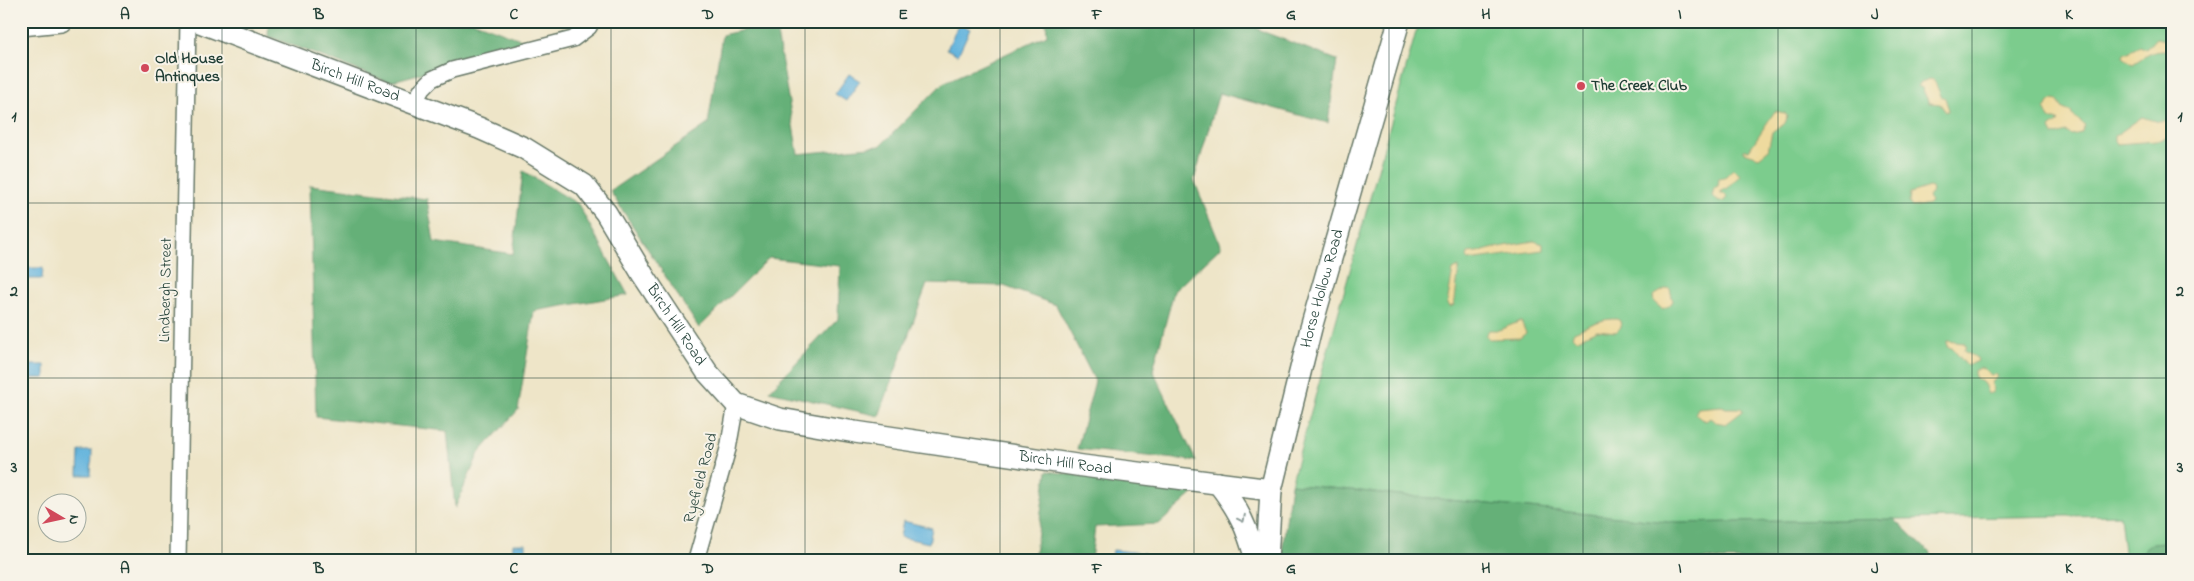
<svg xmlns="http://www.w3.org/2000/svg" width="2194" height="581" font-family="'Indie Flower',sans-serif">
  <style>
    .green { fill: #7ccc8d; stroke: #4e8460 }
    .forest { fill: #65b078; stroke: #427656 }
    .sand { fill: #eeda9e; stroke: #868c69 }
    .water { fill: #62b3dd; stroke: #407888 }
    .lines { fill: none; stroke-linecap: round; stroke-linejoin: round }
    .street-casing { stroke: #677868; stroke-width: 18 }
    .secondary-casing { stroke: #677868; stroke-width: 24 }
    .street { stroke: #fff; stroke-width: 15 }
    .secondary { stroke: #fff; stroke-width: 21 }
    .oneway { stroke: #8f9e9a }
    .grid { fill: none; stroke: #1f3d34; stroke-width: 1; stroke-opacity: 0.55 }
    .poi-dot { fill: #d1495b; stroke: #f7f3e8; stroke-width: 2 }
    .labels { text-anchor: middle; dominant-baseline: central; stroke-width: 4; stroke-linejoin: round; paint-order: stroke }
    .poi-label { font-size: 16px; font-weight: bold; fill: #1f3d34; stroke: #f7f3e8; text-anchor: start }
    .street-label { font-size: 16px; fill: #1f3d34; stroke: #f7f3e8 }
    .neatline { fill: none; stroke: #1f3d34; stroke-width: 2 }
    .grid-label { font-size: 16px; text-anchor: middle; font-weight: bold; fill: #1f3d34 }
  </style>
  <rect width="100%" height="100%" fill="#f7f3e8"/>
  <filter id="ink" filterUnits="userSpaceOnUse"><feTurbulence type="fractalNoise" baseFrequency=".02" numOctaves="2"/><feDisplacementMap in="SourceGraphic" scale="10" xChannelSelector="R" yChannelSelector="G"/><feConvolveMatrix kernelMatrix="1 2 1 2 8 2 1 2 1" color-interpolation-filters="sRGB"/></filter>
  <filter id="wash" filterUnits="userSpaceOnUse"><feTurbulence type="fractalNoise" baseFrequency=".0096" numOctaves="4" result="noise"/><feDisplacementMap in="SourceGraphic" scale="20" xChannelSelector="R" yChannelSelector="G"/><feGaussianBlur stdDeviation="1.12" result="paint"/><feColorMatrix in="noise" values="0 0 0 0 0 0 0 0 0 0 0 0 0 0 0 0 0 1.4 0 .05"/><feComposite in="paint" operator="in"/></filter>
  <g filter="url(#wash)">
    <rect width="100%" height="100%" fill="#eee5c8"/>
    <!-- green -->
    <path class="green" d="M1419,21H2173V560H2125L2120,515L1677,523L1291,484Z"/>
    <!-- forest -->
    <g class="forest">
      <path d="M269,21H472L531,43L389,82L268,36Z"/>
      <path d="M1046,21H1244L1264,32L1337,60L1328,123L1219,93L1194,180L1221,247L1174,291L1153,370L1196,461L1077,449L1095,381L1056,305L1004,286L927,284L879,416L769,391L838,319L840,266L769,258L699,328L610,191L708,124L722,35L775,23L798,154L880,146L943,83L1047,35Z"/>
      <path d="M523,171L578,204L628,295L534,311L518,410L479,453L455,508L447,431L316,417L310,185L427,199L434,242L513,254Z"/>
      <path d="M1047,471L1196,491L1159,524L1095,527L1091,560H1034Z"/>
      <path d="M1291,484L1677,523L1894,519L1930,553V560H1721L1708,558L1698,560H1281Z"/>
      <path d="M2173,541V560H2130L2153,543Z"/>
    </g>
    <!-- sand -->
    <g class="sand">
      <path d="M2156,38L2169,41L2167,51C2149,51 2147,55 2133,64L2123,57L2124,54L2140,46L2146,49Z"/>
      <path d="M1930,79L1934,80L1941,96L1945,98L1949,110L1946,112L1940,104L1929,103L1922,88L1918,86L1921,82Z"/>
      <path d="M2054,99L2057,100L2063,109L2071,112L2072,115L2085,125L2081,133L2071,135L2066,132L2053,136L2050,128L2059,121L2056,119H2049L2045,110L2049,102Z"/>
      <path d="M1775,111L1785,113L1787,116C1786,128 1779,125 1772,132L1768,150L1759,157L1744,152V150H1749Z"/>
      <path d="M2142,117L2158,122L2173,121V136L2157,141L2117,144L2115,142V136Z"/>
      <path d="M1733,169L1740,175L1728,188L1721,191V194H1725L1727,197L1724,201L1719,202L1712,196L1714,188L1718,186L1719,179L1724,178Z"/>
      <path d="M1929,187L1932,188L1933,191L1928,197L1931,201L1929,204L1912,207L1909,203L1910,193Z"/>
      <path d="M1534,241L1543,244V250L1469,260L1467,258L1468,253C1482,252 1493,248 1505,246C1515,244 1524,243 1534,241Z"/>
      <path d="M1459,267L1455,300L1454,305L1450,307L1447,304L1453,270Z"/>
      <path d="M1667,288L1670,289L1673,301L1669,306L1662,309L1654,302L1653,296Z"/>
      <path d="M1617,319L1620,321L1621,327L1616,332L1597,330L1576,340L1572,336L1574,332C1588,326 1601,318 1617,319Z"/>
      <path d="M1521,321L1526,333L1520,338L1489,339L1485,336L1489,330H1499Z"/>
      <path d="M1947,341L1964,343L1966,347L1964,350L1965,352L1977,358L1978,361L1967,366L1952,348L1947,347Z"/>
      <path d="M1980,368L1984,369L1991,375L1996,374L1998,377L1992,382L1993,392L1988,394C1986,390 1985,385 1983,383C1977,378 1974,379 1974,371Z"/>
      <path d="M1722,406L1726,408H1741L1743,411L1726,424L1715,422L1710,418L1706,421L1701,419L1695,414L1698,408Z"/>
    </g>
    <!-- water -->
    <g class="water">
      <path d="M959,23L970,29L958,55L947,49Z"/>
      <path d="M849,74L860,81L846,101L835,94Z"/>
      <path d="M21,261H26V268H43L42,279H21Z"/>
      <path d="M22,365H45V378H21Z"/>
      <path d="M79,451H92L91,475H78Z"/>
      <path d="M903,521L932,528L929,543L900,537Z"/>
      <path d="M513,544H526V560H512Z"/>
      <path d="M1113,550L1144,553L1145,560H1111Z"/>
    </g>
  </g>
  <g filter="url(#ink)">
    <g class="lines">
      <!-- street casing -->
      <g class="street-casing">
        <g id="street">
          <path d="M414,103L422,89L432,79L452,70L573,39L589,27L592,21"/>
          <path d="M178,560L188,21"/>
          <path d="M696,560L728,449L736,404"/>
        </g>
      </g>
      <!-- secondary casing -->
      <g class="secondary-casing">
        <g id="secondary">
          <path id="s1" d="M197,21L479,128L524,148L584,185L606,213L643,275L707,372L736,404L780,419L855,432L1083,466L1271,490"/>
          <path d="M21,25L61,21"/>
          <path d="M1218,483C1239,510 1247,527 1256,560"/>
          <path id="s2" d="M1267,560L1271,490L1311,328L1399,21"/>
        </g>
      </g>
      <!-- street -->
      <use href="#street" class="street"/>
      <!-- secondary -->
      <use href="#secondary" class="secondary"/>
    </g>
    <!-- one-way arrows -->
    <defs><path id="oneway-chevron" d="M-2-3.5L2.5 0L-2 3.5" fill="none" stroke-width="1.6" stroke-linecap="round" stroke-linejoin="round" transform="scale(1.25)"/></defs>
    <use class="oneway" href="#oneway-chevron" transform="translate(1242 519) rotate(64)"/>
  </g>
  <!-- grid -->
  <path class="grid" d="M222,21V560M416,21V560M611,21V560M805,21V560M1000,21V560M1194,21V560M1389,21V560M1583,21V560M1778,21V560M1972,21V560M21,203H2173M21,378H2173"/>
  <!-- markers -->
  <g class="poi-dot">
    <circle cx="145" cy="68" r="5"/>
    <circle cx="1581" cy="86" r="5"/>
  </g>
  <g class="labels">
    <!-- poi labels -->
    <g class="poi-label">
      <text x="155" y="59">Old House<tspan x="155" dy="18">Antinques</tspan></text>
      <text x="1591" y="86">The Creek Club</text>
    </g>
    <!-- street labels -->
    <g class="street-label">
      <text stroke="none"><textPath href="#s1" startOffset="169">Birch Hill Road</textPath></text>
      <text stroke="none"><textPath href="#s2" startOffset="278">Horse Hollow Road</textPath></text>
      <text transform="translate(166 290) rotate(-89)">Lindbergh Street</text>
      <text stroke="none"><textPath href="#s1" startOffset="589">Birch Hill Road</textPath></text>
      <text stroke="none"><textPath href="#s1" startOffset="1024">Birch Hill Road</textPath></text>
      <text transform="translate(701 478) rotate(-75)">Ryefield Road</text>
    </g>
  </g>
  <!-- margin -->
  <rect width="2194" height="581" fill="none" stroke="#f7f3e8" stroke-width="55"/>
  <!-- north arrow -->
  <g transform="translate(62 518) rotate(99)"><circle r="24" fill="#f7f3e8" stroke="#a1aaa0"/>
  <path d="M0-4L9 19L0 12L-9 19Z" fill="#d1495b"/>
  <text y="-8" font-size="14" font-weight="bold" text-anchor="middle" fill="#1f3d34">N</text>
  </g>
  <rect x="28" y="28" width="2138" height="526" class="neatline"/>
  <g class="grid-label">
    <text x="125" y="19">A</text>
    <text x="319" y="19">B</text>
    <text x="514" y="19">C</text>
    <text x="708" y="19">D</text>
    <text x="903" y="19">E</text>
    <text x="1097" y="19">F</text>
    <text x="1291" y="19">G</text>
    <text x="1486" y="19">H</text>
    <text x="1680" y="19">I</text>
    <text x="1875" y="19">J</text>
    <text x="2069" y="19">K</text>
    <text x="14" y="121">1</text>
    <text x="2180" y="121">1</text>
    <text x="14" y="296">2</text>
    <text x="2180" y="296">2</text>
    <text x="14" y="472">3</text>
    <text x="2180" y="472">3</text>
    <text x="125" y="573">A</text>
    <text x="319" y="573">B</text>
    <text x="514" y="573">C</text>
    <text x="708" y="573">D</text>
    <text x="903" y="573">E</text>
    <text x="1097" y="573">F</text>
    <text x="1291" y="573">G</text>
    <text x="1486" y="573">H</text>
    <text x="1680" y="573">I</text>
    <text x="1875" y="573">J</text>
    <text x="2069" y="573">K</text>
  </g>
</svg>
